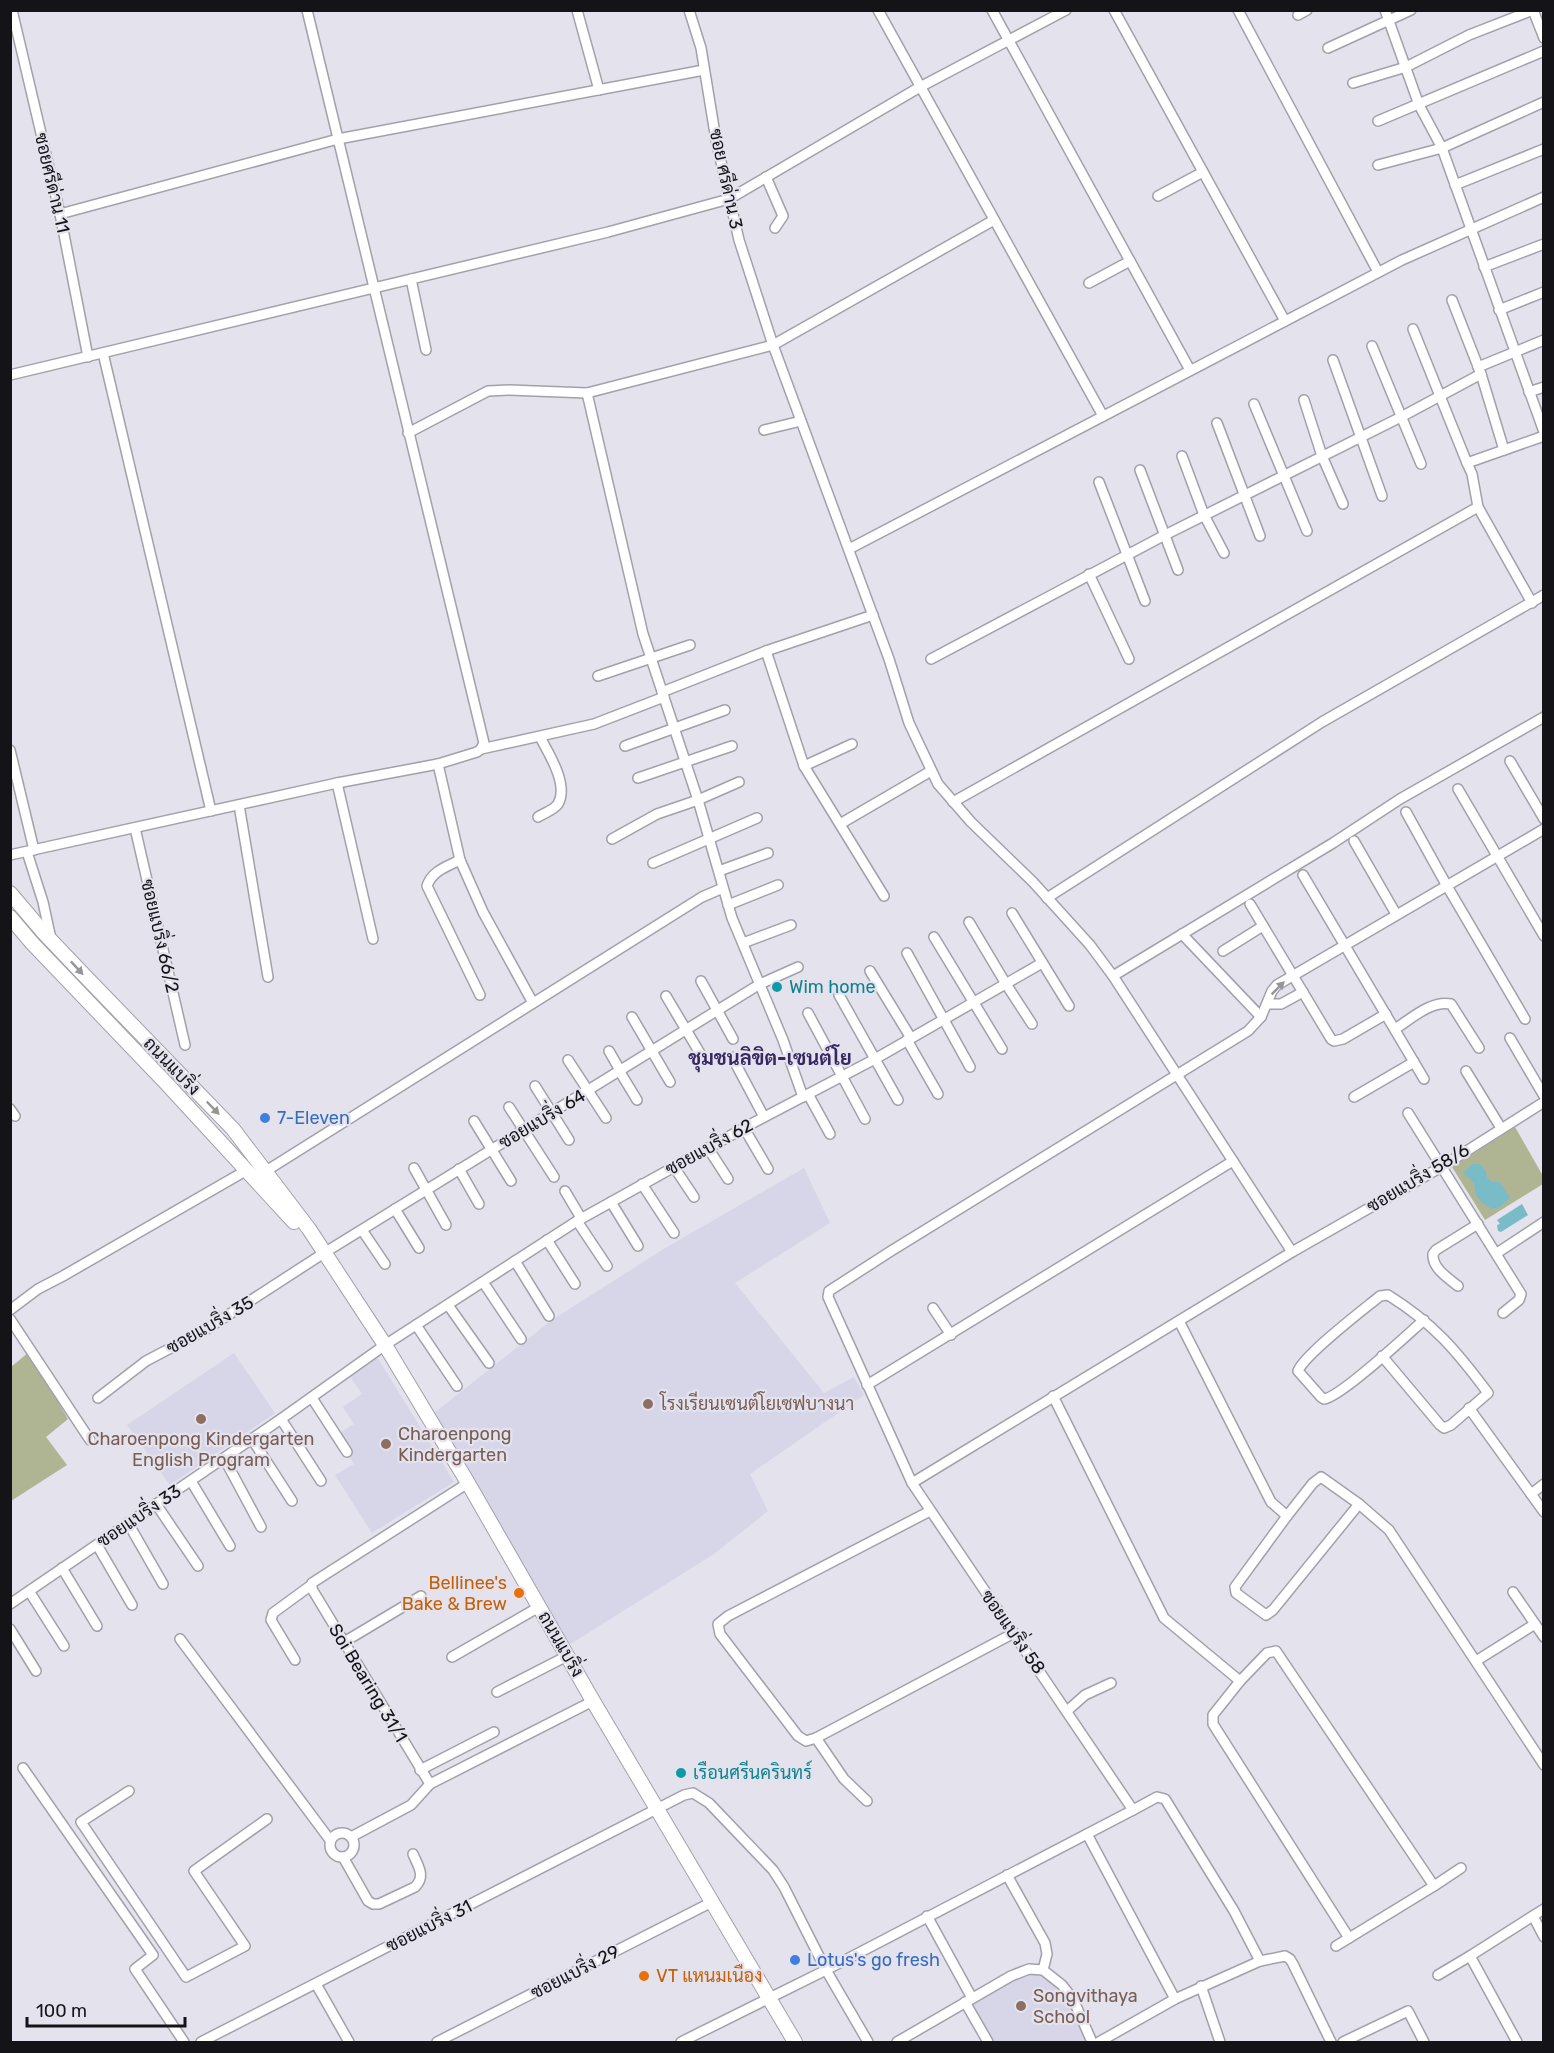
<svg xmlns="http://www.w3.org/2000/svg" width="1554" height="2053" font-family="Rubik,Sarabun,sans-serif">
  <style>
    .built { fill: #d7d6e8 }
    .green { fill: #afb593 }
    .water { fill: #79bcc8 }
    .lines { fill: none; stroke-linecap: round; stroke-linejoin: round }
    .street-casing { stroke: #a1a1aa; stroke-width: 12 }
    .secondary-casing { stroke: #a1a1aa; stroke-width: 16 }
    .street { stroke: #fff; stroke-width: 9 }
    .secondary { stroke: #fff; stroke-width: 14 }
    .oneway { fill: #959597 }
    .culture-dot { fill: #0f9aa8; stroke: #e3e2ed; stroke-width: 2 }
    .shop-dot { fill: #3f7fe0; stroke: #e3e2ed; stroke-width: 2 }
    .education-dot { fill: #8d6e63; stroke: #e3e2ed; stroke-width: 2 }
    .food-dot { fill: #e8710a; stroke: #e3e2ed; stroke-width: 2 }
    .labels { text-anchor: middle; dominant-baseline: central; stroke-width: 4.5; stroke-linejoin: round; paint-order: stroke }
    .street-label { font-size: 18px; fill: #141317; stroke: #e3e2ed }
    .culture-label { font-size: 18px; fill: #0d838f; stroke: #e3e2ed; text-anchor: start }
    .shop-label { font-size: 18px; fill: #366cbe; stroke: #e3e2ed; text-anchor: start }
    .education-label { font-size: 18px; fill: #785e54; stroke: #e3e2ed; text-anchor: start }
    .food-label { font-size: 18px; fill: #c56008; stroke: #e3e2ed; text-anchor: end }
    .neighbourhood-label { font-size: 20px; font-weight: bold; fill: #372863; stroke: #e3e2ed }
  </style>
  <rect width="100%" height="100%" fill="#e3e2ed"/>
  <!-- built -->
  <g class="built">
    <path d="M804,1168L830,1223L735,1283L824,1393L854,1377L864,1395L750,1474L768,1511L714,1554L569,1645L434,1413L552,1320L662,1250Z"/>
    <path d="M234,1353L275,1413L170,1485L127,1425Z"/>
    <path d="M377,1357L454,1482L372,1533L335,1475L354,1464L336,1435L354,1424L343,1407L362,1394L349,1375Z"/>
    <path d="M1035,1973L1046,1977L1064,1992L1074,2008L1087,2042H991L969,2004L1023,1975Z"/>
  </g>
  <!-- green -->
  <g class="green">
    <path d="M1515,1127L1543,1176V1184L1485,1220L1452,1167Z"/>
    <path d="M29,1352L68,1419L46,1437L67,1465L11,1501V1367Z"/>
  </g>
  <!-- water -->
  <g class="water">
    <path d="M1472,1164H1480L1486,1171L1487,1177L1492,1182H1500L1510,1198L1500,1207L1492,1209L1482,1203L1476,1195L1474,1183L1463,1173Z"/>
    <path d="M1522,1204L1528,1215L1501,1232L1498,1231L1497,1225L1500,1224L1497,1220Z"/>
  </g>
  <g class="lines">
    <!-- street casing -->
    <g class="street-casing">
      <g id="street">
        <path d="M12,10L60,214L88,357"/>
        <path d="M307,10L484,743L481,749"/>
        <path d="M577,10L599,90"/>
        <path d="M689,10L701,48L716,140L739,240L773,345L889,659L909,723L938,784L971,822L1033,882L1090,945L1113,976L1292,1252"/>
        <path d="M878,10L1103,416"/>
        <path d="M992,10L1190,370"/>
        <path d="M1114,10L1285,321"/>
        <path d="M1238,10L1378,272"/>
        <path d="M1385,10L1419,105L1442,148L1544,432"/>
        <path d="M1533,10L1544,38"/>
        <path d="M1298,15L1307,10"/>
        <path d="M1328,48L1411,10"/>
        <path d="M1353,83L1406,67L1469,35L1533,10"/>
        <path d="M1378,121L1544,51"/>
        <path d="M1378,165L1442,148L1544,102"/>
        <path d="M766,177L783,216L775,228"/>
        <path d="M1455,185L1544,149"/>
        <path d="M1158,196L1203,172"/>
        <path d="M60,214L338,139L704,70"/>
        <path d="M1484,267L1544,244"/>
        <path d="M411,279L426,350"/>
        <path d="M1089,283L1130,261"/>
        <path d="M1452,300L1481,374L1504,450"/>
        <path d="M1499,310L1544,292"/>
        <path d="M1413,329L1467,463"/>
        <path d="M1372,346L1421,464"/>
        <path d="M103,353L211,811"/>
        <path d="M1333,360L1382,496"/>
        <path d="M1478,367L1544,340"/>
        <path d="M10,375L608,232L729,199L920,87L1066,10"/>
        <path d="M1529,392L1544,387"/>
        <path d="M587,393L643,634L698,800L732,918L783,1040L803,1097"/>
        <path d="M1304,400L1322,456L1343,504"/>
        <path d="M1254,404L1307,531"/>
        <path d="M1217,423L1260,536"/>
        <path d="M764,430L801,421"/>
        <path d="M408,433L488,391L509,390L587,393L773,345L994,220"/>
        <path d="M1182,456L1204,515L1224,553"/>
        <path d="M1140,470L1178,570"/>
        <path d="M1099,482L1145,601"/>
        <path d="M849,549L1402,260L1544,197"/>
        <path d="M1089,574L1129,659"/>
        <path d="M1532,603L1478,507L1472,474L1467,463L1544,436"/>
        <path d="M766,651L804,766L884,896"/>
        <path d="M931,659L1163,536L1401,417L1481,374"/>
        <path d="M598,676L690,645"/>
        <path d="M662,692L766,651L873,615"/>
        <path d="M625,746L725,710"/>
        <path d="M10,750L34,850"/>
        <path d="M1510,761L1544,819"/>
        <path d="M438,764L460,860L483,912L533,1003"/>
        <path d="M804,766L852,744"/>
        <path d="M638,778L732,746"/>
        <path d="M337,783L373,939"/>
        <path d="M1458,789L1544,936"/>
        <path d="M953,802L1478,507"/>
        <path d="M239,805L268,977"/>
        <path d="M1406,812L1447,886L1525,1019"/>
        <path d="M538,817C544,813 554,810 558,804C569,785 549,754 540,737"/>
        <path d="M840,824L931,771"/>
        <path d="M135,828L185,1045"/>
        <path d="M612,839L657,814L698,800L739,782"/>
        <path d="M1354,841L1396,914"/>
        <path d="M27,852L43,902L51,939"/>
        <path d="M10,855L337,783L438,764L477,752L481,749L594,724L664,697"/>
        <path d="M460,860C446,867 432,871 427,886L480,995"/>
        <path d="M653,863L757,818"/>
        <path d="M719,871L768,853"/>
        <path d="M1303,875L1424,1079"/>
        <path d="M1047,898L1322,722L1544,595"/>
        <path d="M1250,904L1331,1039L1334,1041L1343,1039L1386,1014"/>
        <path d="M728,905L778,885"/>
        <path d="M1012,913L1069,1006"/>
        <path d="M969,922L1006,984L1032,1024"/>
        <path d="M1182,934L1261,1017"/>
        <path d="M934,937L1002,1049"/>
        <path d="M743,943L791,925"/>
        <path d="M1223,951L1263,926"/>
        <path d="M907,953L970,1067"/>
        <path d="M870,971L911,1038"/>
        <path d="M1113,976L1333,843L1400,799L1544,717"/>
        <path d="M701,981L733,1039"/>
        <path d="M839,995L898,1100"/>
        <path d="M666,996L704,1060"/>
        <path d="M1268,1004H1281L1303,992"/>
        <path d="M808,1013L865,1119"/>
        <path d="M632,1017L670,1082"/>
        <path d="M1395,1029C1411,1019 1431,1000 1451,1004L1479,1048"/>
        <path d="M1510,1038L1544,1096"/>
        <path d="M907,1040L938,1094"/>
        <path d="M609,1051L621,1072"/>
        <path d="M732,1057L764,1117"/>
        <path d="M568,1060L606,1118"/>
        <path d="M1466,1071L1501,1128"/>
        <path d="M620,1072L637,1100"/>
        <path d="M535,1086L569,1140"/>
        <path d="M808,1094L830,1134"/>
        <path d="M1354,1097L1414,1062"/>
        <path d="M509,1107L554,1177"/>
        <path d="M10,1109L15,1116"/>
        <path d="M1408,1113L1521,1294L1519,1300L1503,1313"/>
        <path d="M474,1121L511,1181"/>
        <path d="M744,1128L768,1169"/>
        <path d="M708,1148L728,1179"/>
        <path d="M674,1167L694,1197"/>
        <path d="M414,1168L446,1225"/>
        <path d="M459,1169L479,1204"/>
        <path d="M266,1171L702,897L723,888"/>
        <path d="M642,1184L674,1233"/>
        <path d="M565,1191L581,1218"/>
        <path d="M611,1202L638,1246"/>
        <path d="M395,1209L419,1248"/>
        <path d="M577,1221L607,1266"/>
        <path d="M362,1230L385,1264"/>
        <path d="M547,1240L575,1284"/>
        <path d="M1497,1253L1544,1222"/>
        <path d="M515,1261L549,1316"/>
        <path d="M483,1282L521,1339"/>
        <path d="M1458,1286C1448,1278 1432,1268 1433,1254L1436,1250L1478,1224"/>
        <path d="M448,1305L489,1363"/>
        <path d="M933,1308L951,1335"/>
        <path d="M10,1310L38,1289L63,1276L247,1170"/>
        <path d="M10,1319L90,1440"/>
        <path d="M1179,1321L1271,1502L1287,1516L1313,1483L1321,1477L1359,1504L1389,1530L1544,1765"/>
        <path d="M416,1325L457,1386"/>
        <path d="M1382,1356L1440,1425L1444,1428L1451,1425L1488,1393C1456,1350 1433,1323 1388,1295L1380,1296C1363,1310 1305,1354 1298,1371L1321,1397L1324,1399C1341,1397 1408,1334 1424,1320"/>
        <path d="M867,1385L1233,1161"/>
        <path d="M1053,1396L1164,1618L1240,1681L1267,1653L1276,1651L1434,1886L1461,1868"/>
        <path d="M98,1398L146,1361L205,1330L324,1253L760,984L798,967"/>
        <path d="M312,1398L347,1452"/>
        <path d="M1469,1408L1544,1512"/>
        <path d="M281,1419L321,1481"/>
        <path d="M252,1439L292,1501"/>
        <path d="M224,1458L261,1527"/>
        <path d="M191,1481L230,1546"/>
        <path d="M468,1483L312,1583V1589L430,1784L593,1701"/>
        <path d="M912,1483L828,1297L829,1291L891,1251L1248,1031L1261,1017L1272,991L1277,985L1544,829"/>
        <path d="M1531,1494L1544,1484"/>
        <path d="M156,1504L198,1566"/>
        <path d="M930,1511L728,1616L718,1624L720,1634L798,1736L806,1741L816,1738L1014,1633"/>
        <path d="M1287,1516L1235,1587L1236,1593L1266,1615L1273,1610L1359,1504"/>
        <path d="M128,1523L163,1584"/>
        <path d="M97,1545L132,1605"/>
        <path d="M62,1568L97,1626"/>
        <path d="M29,1591L64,1646"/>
        <path d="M1513,1592L1544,1637"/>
        <path d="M10,1604L281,1419L385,1345L577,1221L753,1123L875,1059L1042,963"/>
        <path d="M10,1629L36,1671"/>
        <path d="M180,1639L330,1840"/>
        <path d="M344,1642L421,1596"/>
        <path d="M452,1657L539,1607"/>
        <path d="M295,1660L271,1620L273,1613L310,1586"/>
        <path d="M1476,1661L1535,1624"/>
        <path d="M1240,1681L1213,1715V1724L1349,1938"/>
        <path d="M497,1692L567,1656"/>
        <path d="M1067,1711L1085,1695L1111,1683"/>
        <path d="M816,1738L844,1779L867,1801"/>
        <path d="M23,1768L153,1955L135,1969L184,2042"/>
        <path d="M420,1770L494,1732"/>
        <path d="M129,1791L81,1822L186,1977L245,1946L194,1871L267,1819"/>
        <path d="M1133,1810L1157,1797L1165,1799L1234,1911L1260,1961"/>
        <circle cx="342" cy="1845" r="12"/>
        <path d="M1087,1834L1175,1999"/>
        <path d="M351,1837L411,1805L430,1784"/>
        <path d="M343,1857L368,1901L373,1904H379L415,1887C426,1876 418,1866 413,1854"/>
        <path d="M1007,1875L1045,1943L1047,1954L1043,1970L1062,1985L1073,1999L1092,2042"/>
        <path d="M927,1916L972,1998"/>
        <path d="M1533,1916L1544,1937"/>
        <path d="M1336,1946L1434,1886"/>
        <path d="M1438,1975L1470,1956"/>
        <path d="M316,1984L349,2042"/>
        <path d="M1201,1986L1220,2042"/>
        <path d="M965,2002L988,2042"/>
        <path d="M201,2042L684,1795L693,1793L709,1803L773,1870L784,1887L826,1970L868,2042"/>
        <path d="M437,2042L712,1902"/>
        <path d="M681,2042L826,1970L1133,1810L912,1483L1292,1252L1443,1166L1544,1102"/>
        <path d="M897,2042L1011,1976L1029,1969L1043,1970"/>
        <path d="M1099,2042L1175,1999L1260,1961L1285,1956L1290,1959L1293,1964L1331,2042"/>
        <path d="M1343,2042L1408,2011L1424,2042"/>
        <path d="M1517,2042L1470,1956L1544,1909"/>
      </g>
    </g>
    <!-- secondary casing -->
    <g class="secondary-casing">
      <g id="secondary">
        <path d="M10,893L44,933L84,975L233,1129L309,1229L385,1345L468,1483L593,1701L795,2042"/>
        <path d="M10,917L32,943L166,1083L294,1222"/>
      </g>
    </g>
    <!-- street -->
    <use href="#street" class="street"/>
    <!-- secondary -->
    <use href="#secondary" class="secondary"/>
  </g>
  <!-- one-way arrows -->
  <defs><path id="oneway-solid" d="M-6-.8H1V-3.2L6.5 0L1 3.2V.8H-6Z" transform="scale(1.5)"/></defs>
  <g class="oneway">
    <use href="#oneway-solid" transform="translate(77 968) rotate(47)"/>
    <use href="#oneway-solid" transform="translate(1278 988) rotate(-45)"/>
    <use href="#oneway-solid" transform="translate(213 1108) rotate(46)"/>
  </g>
  <!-- markers -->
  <g class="culture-dot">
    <circle cx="777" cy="987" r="6"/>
    <circle cx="681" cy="1773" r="6"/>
  </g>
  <g class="shop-dot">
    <circle cx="265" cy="1118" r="6"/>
    <circle cx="795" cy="1960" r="6"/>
  </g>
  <g class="education-dot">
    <circle cx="648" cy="1404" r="6"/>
    <circle cx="201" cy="1419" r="6"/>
    <circle cx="386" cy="1444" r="6"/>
    <circle cx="1021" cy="2006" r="6"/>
  </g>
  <g class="food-dot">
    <circle cx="519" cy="1593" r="6"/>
    <circle cx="644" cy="1976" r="6"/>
  </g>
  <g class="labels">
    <!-- street labels -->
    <g class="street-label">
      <text transform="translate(726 179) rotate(78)">ซอย ศรีด่าน 3</text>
      <text transform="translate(52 183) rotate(77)">ซอยศรีด่าน 11</text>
      <text transform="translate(160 936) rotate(77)">ซอยแบริ่ง 66/2</text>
      <text transform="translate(172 1066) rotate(46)">ถนนแบริ่ง</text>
      <text transform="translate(542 1119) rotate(-31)">ซอยแบริ่ง 64</text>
      <text transform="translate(709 1147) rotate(-29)">ซอยแบริ่ง 62</text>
      <text transform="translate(1418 1178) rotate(-31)">ซอยแบริ่ง 58/6</text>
      <text transform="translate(210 1325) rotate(-30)">ซอยแบริ่ง 35</text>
      <text transform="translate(139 1516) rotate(-34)">ซอยแบริ่ง 33</text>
      <text transform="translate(1013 1632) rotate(55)">ซอยแบริ่ง 58</text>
      <text transform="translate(561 1644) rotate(60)">ถนนแบริ่ง</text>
      <text transform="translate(368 1683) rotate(59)">Soi Bearing 31/1</text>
      <text transform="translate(429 1926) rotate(-27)">ซอยแบริ่ง 31</text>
      <text transform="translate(575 1972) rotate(-27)">ซอยแบริ่ง 29</text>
    </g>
    <!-- culture labels -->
    <g class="culture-label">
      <text x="789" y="987">Wim home</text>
      <text x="693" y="1773">เรือนศรีนครินทร์</text>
    </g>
    <!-- shop labels -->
    <g class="shop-label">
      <text x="277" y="1118">7-Eleven</text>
      <text x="807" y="1960">Lotus's go fresh</text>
    </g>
    <!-- education labels -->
    <g class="education-label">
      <text x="660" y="1404">โรงเรียนเซนต์โยเซฟบางนา</text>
      <text x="398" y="1434">Charoenpong<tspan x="398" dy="21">Kindergarten</tspan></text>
      <text x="201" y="1439" text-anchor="middle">Charoenpong Kindergarten<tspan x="201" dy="21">English Program</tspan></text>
      <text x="1033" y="1996">Songvithaya<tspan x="1033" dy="21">School</tspan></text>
    </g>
    <!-- food labels -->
    <g class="food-label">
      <text x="507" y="1583">Bellinee's<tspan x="507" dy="21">Bake &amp; Brew</tspan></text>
      <text x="656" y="1976" text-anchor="start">VT แหนมเนือง</text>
    </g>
    <!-- neighbourhood labels -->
    <g class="neighbourhood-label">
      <text x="770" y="1058">ชุมชนลิขิต-เซนต์โย</text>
    </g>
  </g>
  <!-- border -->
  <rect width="1554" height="2053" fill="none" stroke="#141317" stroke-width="24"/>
  <!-- scale -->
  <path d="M27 2017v9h158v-9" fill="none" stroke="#141317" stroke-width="3"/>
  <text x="36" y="2017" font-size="18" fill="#141317" stroke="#e3e2ed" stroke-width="4.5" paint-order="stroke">100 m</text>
</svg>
